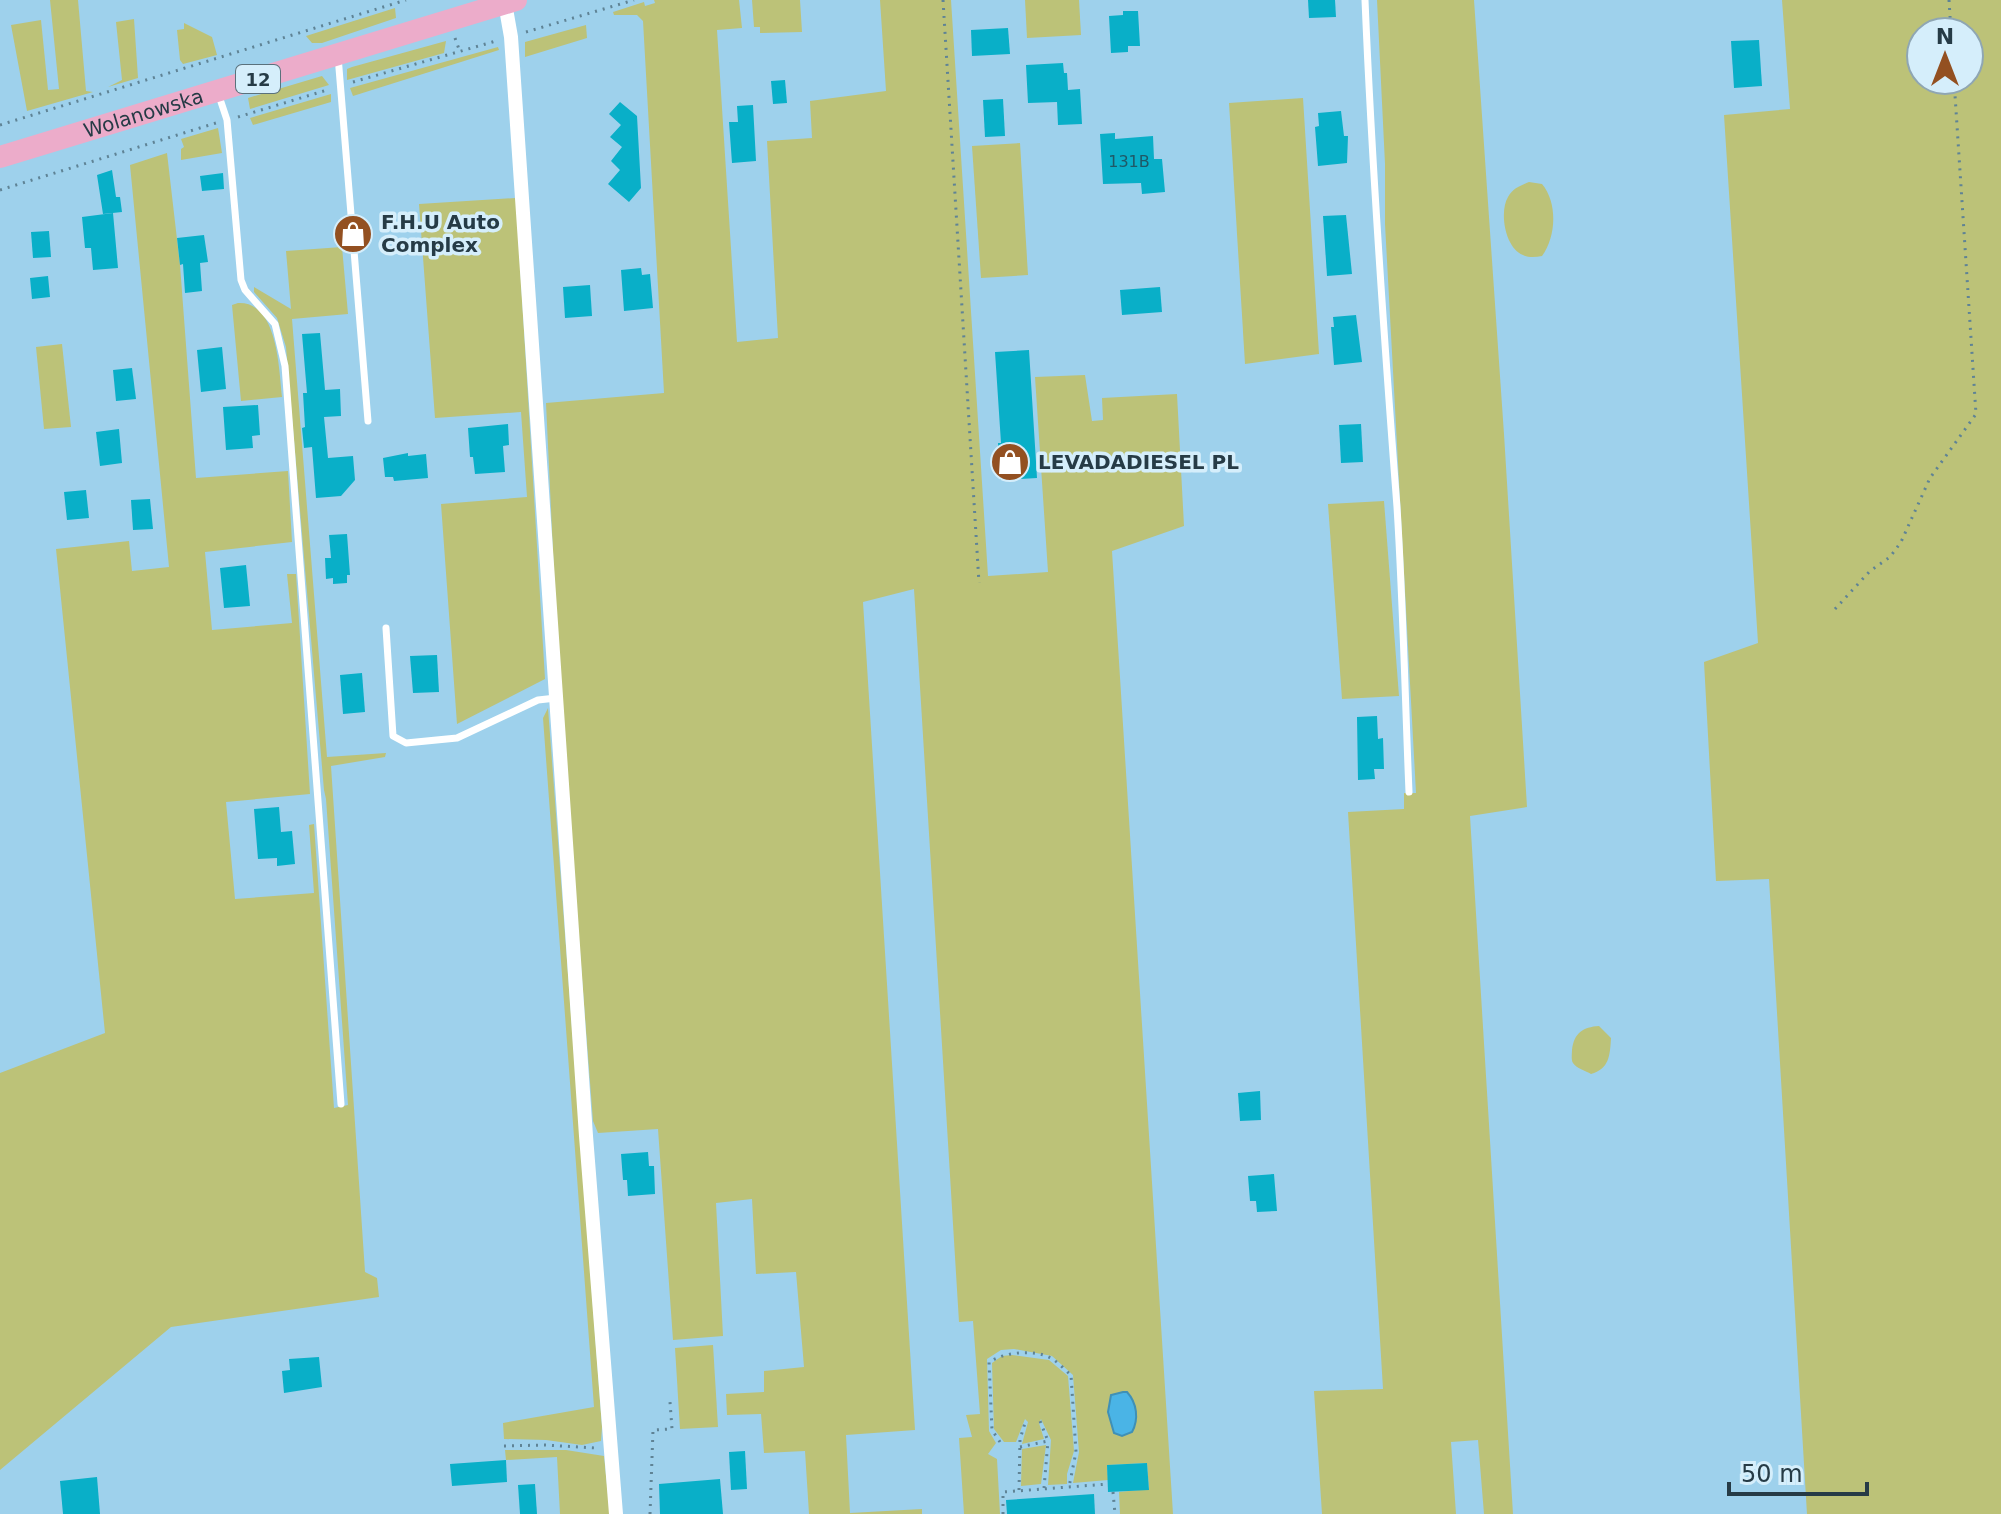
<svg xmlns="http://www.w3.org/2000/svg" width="2001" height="1514" font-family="'DejaVu Sans',sans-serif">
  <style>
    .green { fill: #bcc278; fill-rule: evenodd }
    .water { fill: #4ab4e6; stroke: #3f90b6; stroke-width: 2 }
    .building { fill: #09afc8 }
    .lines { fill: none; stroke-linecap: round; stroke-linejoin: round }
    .path { stroke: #5f8395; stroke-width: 3; stroke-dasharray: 2 6; stroke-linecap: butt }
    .lane { stroke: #fff; stroke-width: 7 }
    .street { stroke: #fff; stroke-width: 14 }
    .primary { stroke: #ecacca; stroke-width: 22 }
    .labels { text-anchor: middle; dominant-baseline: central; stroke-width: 7; stroke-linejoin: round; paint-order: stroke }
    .number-label { font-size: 16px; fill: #1f5866 }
    .shield { fill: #d5eefb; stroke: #5a717c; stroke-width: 2 }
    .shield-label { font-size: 18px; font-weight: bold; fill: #263b46 }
    .street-label { font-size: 20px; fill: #263b46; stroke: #d5eefb }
    .poi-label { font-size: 20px; font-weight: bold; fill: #263b46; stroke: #d5eefb; text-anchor: start }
  </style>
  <rect width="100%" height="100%" fill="#9ed1ec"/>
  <!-- green -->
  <g class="green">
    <path d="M50,0H78L86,91L93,92L27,111L11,25L41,20L48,90L59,89Z"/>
    <path d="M654,0H739L742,28L717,30L737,342L778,338L767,141L812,138L810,101L886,91L880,0H951L988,576L1048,572L1035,377L1085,375L1092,421L1103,420L1102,398L1177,394L1184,526L1112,551L1173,1514H1120L1119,1492L1149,1489L1147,1463L1107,1465L1108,1480L1073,1483L1079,1452L1073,1375L1052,1356L1014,1349L1001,1350L987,1359L989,1431L996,1443L988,1454L997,1459L1000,1514H964L959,1438L972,1437L966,1415L980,1414L973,1321L959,1322L914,589L863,602L915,1430L846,1435L850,1513L922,1509V1514H809L805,1451L764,1453L761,1414L727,1415L726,1394L764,1392V1371L804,1367L796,1272L756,1274L752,1199L716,1203L723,1336L673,1340L658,1129L598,1133L593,1121L559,680L546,403L664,393L643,21L637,15H614L613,12L644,2L645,6L655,3Z"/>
    <path d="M752,0H800L802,32L760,33V27H754Z"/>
    <path d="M1025,0H1079L1081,35L1027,38Z"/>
    <path d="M1377,0H1474L1504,434L1527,807L1470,816L1513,1514H1484L1478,1440L1451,1442L1456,1514H1322L1314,1391L1383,1389L1348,812L1404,809V793H1416L1385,224V164Z"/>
    <path d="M1782,0H2001V1514H1807L1769,879L1716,881L1704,662L1758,643L1724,115L1790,109ZM1921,32H1969V80H1921Z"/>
    <path d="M395,8L396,18L393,19L322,43H312L306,36Z"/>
    <path d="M134,19L138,78L108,87L122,80L116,22Z"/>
    <path d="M184,23L212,37L217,55L183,64L180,60L177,30L184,29Z"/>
    <path d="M586,25L587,38L525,57V42Z"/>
    <path d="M446,41L444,53L347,80V69L352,67Z"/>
    <path d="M498,47L499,50L353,96L350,88Z"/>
    <path d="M322,76L329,85L250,109L248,98Z"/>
    <path d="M331,94V102L253,125L250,118Z"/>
    <path d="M1303,98L1319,354L1245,364L1229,103Z"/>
    <path d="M218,128L222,153L181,160V149L184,147L181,139Z"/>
    <path d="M1020,143L1028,275L981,278L972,146Z"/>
    <path d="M167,153L180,265L196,478L288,471L292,542L205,552L212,630L292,623L287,574H296L310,794L226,802L235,899L314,893L309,825L314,824L334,1108L348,1105L326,799L324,790L286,347L277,318L254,292V287L291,309L286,251L342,247L348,314L292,319L327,757L386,753L385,757L331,766L365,1272L377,1278L379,1297L171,1327L0,1470V1073L105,1033L56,549L129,541L132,571L169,567L130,165Z"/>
    <path d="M1529,182L1542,184C1558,203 1556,237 1542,256C1536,257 1529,258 1523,255C1505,248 1499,212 1508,197C1513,188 1520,186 1529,182Z"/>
    <path d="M516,198L545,679L457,724L441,504L527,497L521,412L435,418L419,204Z"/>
    <path d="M238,303C278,301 279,370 282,397L241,401L232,305Z"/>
    <path d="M62,344L71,427L44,429L36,347Z"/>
    <path d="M1384,501L1399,696L1342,699L1328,504Z"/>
    <path d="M548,708L602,1427L601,1441L582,1445L546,1440L504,1439L503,1423L594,1407L543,718Z"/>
    <path d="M1599,1026L1611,1038C1610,1056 1609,1069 1591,1074C1586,1071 1576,1068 1573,1063C1571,1060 1572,1054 1572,1050C1574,1033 1583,1027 1599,1026Z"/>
    <path d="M713,1345L718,1427L680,1429L675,1348Z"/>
    <path d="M1012,1355L1049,1360L1068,1376L1074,1451L1067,1474V1484L1048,1485L1051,1440L1041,1419L1039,1423L1044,1439L1022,1444L1028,1422L1025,1419L1016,1442H1004L994,1429L992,1363L1002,1356Z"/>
    <path d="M1046,1445L1041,1484L1021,1486L1022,1449Z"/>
    <path d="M505,1450H566L604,1456L610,1514H560L557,1457L506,1460Z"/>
  </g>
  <!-- water -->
  <path class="water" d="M1123,1392H1127C1137,1403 1139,1419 1132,1432L1122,1436L1114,1433L1108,1412L1111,1395Z"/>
  <!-- building -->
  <g class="building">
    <path d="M1308,0H1335L1336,17L1309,18Z"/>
    <path d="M1123,11H1138L1140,46H1128V52L1111,53L1109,16L1123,15Z"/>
    <path d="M1008,28L1010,54L972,56L971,30Z"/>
    <path d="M1759,40L1762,86L1734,88L1731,41Z"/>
    <path d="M1063,63L1064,73H1067L1068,90L1080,89L1082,124L1058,125L1057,102L1028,103L1026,65Z"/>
    <path d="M785,80L787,103L773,104L771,81Z"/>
    <path d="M1003,99L1005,136L985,137L983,100Z"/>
    <path d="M620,102L637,116L641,188L629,202L608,184L620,170L611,161L622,147L610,137L621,125L609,114Z"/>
    <path d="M753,105L756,161L732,163L729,122H738L737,106Z"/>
    <path d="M1341,111L1344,136H1348L1347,163L1318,166L1315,127L1319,126L1318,113Z"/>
    <path d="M1115,133V139L1153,136L1154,159H1162L1165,192L1142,194L1141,183L1103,184L1100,134Z"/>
    <path d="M112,170L116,197H120L122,212L103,214L97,175Z"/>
    <path d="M223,173L224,189L202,191L200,176Z"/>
    <path d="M113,213L118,268L93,270L91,248H85L82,217Z"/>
    <path d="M1346,215L1352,274L1327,276L1323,216Z"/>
    <path d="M49,231L51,257L33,258L31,232Z"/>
    <path d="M204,235L208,262L200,263L202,291L185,293L183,264L180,265L177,238Z"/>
    <path d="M641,268L642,275L650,274L653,308L624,311L621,270Z"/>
    <path d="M48,276L50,297L32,299L30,278Z"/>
    <path d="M590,285L592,316L565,318L563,287Z"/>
    <path d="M1160,287L1162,312L1122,315L1120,290Z"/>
    <path d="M1356,315L1362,362L1334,365L1331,327H1334L1333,317Z"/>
    <path d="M320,333L325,390L340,389L341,416L324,417L328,458L353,456L355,480L341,496L316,498L312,447L304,448L302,428L305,427L303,393H307L302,334Z"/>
    <path d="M222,347L226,389L201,392L197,350Z"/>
    <path d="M1029,350L1037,478L1000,480L998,443H1001L995,352Z"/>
    <path d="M132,368L136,399L116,401L113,370Z"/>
    <path d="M258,405L260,435L252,436L253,448L226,450L223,407Z"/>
    <path d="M508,424L509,445L503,446L505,472L475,474L473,457H470L468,428Z"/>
    <path d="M1361,424L1363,462L1341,463L1339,425Z"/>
    <path d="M119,429L122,463L100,466L96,432Z"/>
    <path d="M408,453V456L426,454L428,478L394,481L393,477H385L383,458Z"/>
    <path d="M86,490L89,518L67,520L64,492Z"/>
    <path d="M150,499L153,529L133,530L131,500Z"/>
    <path d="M347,534L350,575H347V583L333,584V578L326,579L325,558H331L329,535Z"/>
    <path d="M246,565L250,606L224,608L220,568Z"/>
    <path d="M437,655L439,692L413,693L410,656Z"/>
    <path d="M362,673L365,712L343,714L340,675Z"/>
    <path d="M1377,716L1378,739L1383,738L1384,769H1374L1375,779L1358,780L1357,717Z"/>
    <path d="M279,807L281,832L292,831L295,864L277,866V858L258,859L254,809Z"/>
    <path d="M1260,1091L1261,1120L1240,1121L1238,1093Z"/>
    <path d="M648,1152L649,1166H654L655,1194L628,1196L627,1180H623L621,1154Z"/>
    <path d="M1274,1174L1277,1211L1257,1212L1256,1201H1250L1248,1176Z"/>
    <path d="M319,1357L322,1387L284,1393L282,1371L290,1370L289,1359Z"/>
    <path d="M745,1451L747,1489L731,1490L729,1452Z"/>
    <path d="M506,1460L507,1482L452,1486L450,1464Z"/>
    <path d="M1147,1463L1149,1490L1108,1492L1107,1465Z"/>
    <path d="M97,1477L100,1514H63L60,1481Z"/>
    <path d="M720,1479L723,1514H660L659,1484Z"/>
    <path d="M535,1484L537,1514H520L518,1485Z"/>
    <path d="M1094,1494L1095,1514H1007L1006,1500Z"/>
  </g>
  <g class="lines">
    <!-- path -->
    <g class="path">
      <path d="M943,0L979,583"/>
      <path d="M1949,0L1951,32"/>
      <path d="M526,32L634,0"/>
      <path d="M455,38L460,52"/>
      <path d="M353,82L496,41"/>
      <path d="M238,117L327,90"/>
      <path d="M0,125L406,0"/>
      <path d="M0,190L216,123"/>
      <path d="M1835,609L1870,571L1890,557L1901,542L1930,478L1976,414L1954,80"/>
      <path d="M1000,1442L992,1430L989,1362C1005,1352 1034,1349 1051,1358C1058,1362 1065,1370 1071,1375L1076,1452L1069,1487"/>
      <path d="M504,1446L545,1445L596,1448"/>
      <path d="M1020,1447L1048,1441L1040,1421"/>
      <path d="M1044,1488L1048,1441"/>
      <path d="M1019,1490L1020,1439L1026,1420"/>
      <path d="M1113,1492L1115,1514"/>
      <path d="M650,1514L653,1430L672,1429L670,1402"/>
      <path d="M1003,1514V1492L1108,1484"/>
    </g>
    <!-- lane -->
    <g class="lane">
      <path d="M1365,0C1372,169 1384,338 1397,507C1403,602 1405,697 1409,792"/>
      <path d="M338,56L368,421"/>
      <path d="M219,96L227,120L241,280L245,290L275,324L285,366L341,1104"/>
      <path d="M386,628L393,736L406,743L457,738L538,700L556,698"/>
    </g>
    <!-- street -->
    <path class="street" d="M505,3L511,37L586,1136L616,1514"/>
    <!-- primary -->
    <path class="primary" id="s1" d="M0,157L516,0"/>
  </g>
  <!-- icons -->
  <defs>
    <g id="shop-disc" transform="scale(2)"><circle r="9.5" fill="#935021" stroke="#d5eefb"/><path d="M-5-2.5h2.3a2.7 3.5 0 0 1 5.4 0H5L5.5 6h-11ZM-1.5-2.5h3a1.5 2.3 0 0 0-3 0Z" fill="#fff"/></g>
  </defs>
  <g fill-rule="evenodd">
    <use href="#shop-disc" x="353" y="234"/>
    <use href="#shop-disc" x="1010" y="462"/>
  </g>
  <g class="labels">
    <!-- number labels -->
    <g class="number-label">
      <text x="1129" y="161">131B</text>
    </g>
    <!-- shield labels -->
    <rect class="shield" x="236" y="65" width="44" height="28" rx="6"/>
    <g class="shield-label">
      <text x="258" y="79">12</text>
    </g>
    <!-- street labels -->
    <g class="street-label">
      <text stroke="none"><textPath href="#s1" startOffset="150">Wolanowska</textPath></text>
    </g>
    <!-- poi labels -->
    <g class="poi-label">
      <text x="381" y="222">F.H.U Auto<tspan x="381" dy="23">Complex</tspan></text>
      <text x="1038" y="462">LEVADADIESEL PL</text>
    </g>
  </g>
  <!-- north arrow -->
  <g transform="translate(1945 56)"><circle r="38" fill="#d5eefb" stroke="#8fa6b3" stroke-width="2"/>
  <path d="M0-6L14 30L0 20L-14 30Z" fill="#935021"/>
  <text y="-12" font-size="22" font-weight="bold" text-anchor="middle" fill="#263b46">N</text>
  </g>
  <!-- scale -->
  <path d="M1729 1482v12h138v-12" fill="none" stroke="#263b46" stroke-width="4"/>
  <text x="1741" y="1482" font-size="24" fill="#263b46" stroke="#d5eefb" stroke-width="6" paint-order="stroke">50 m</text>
</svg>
